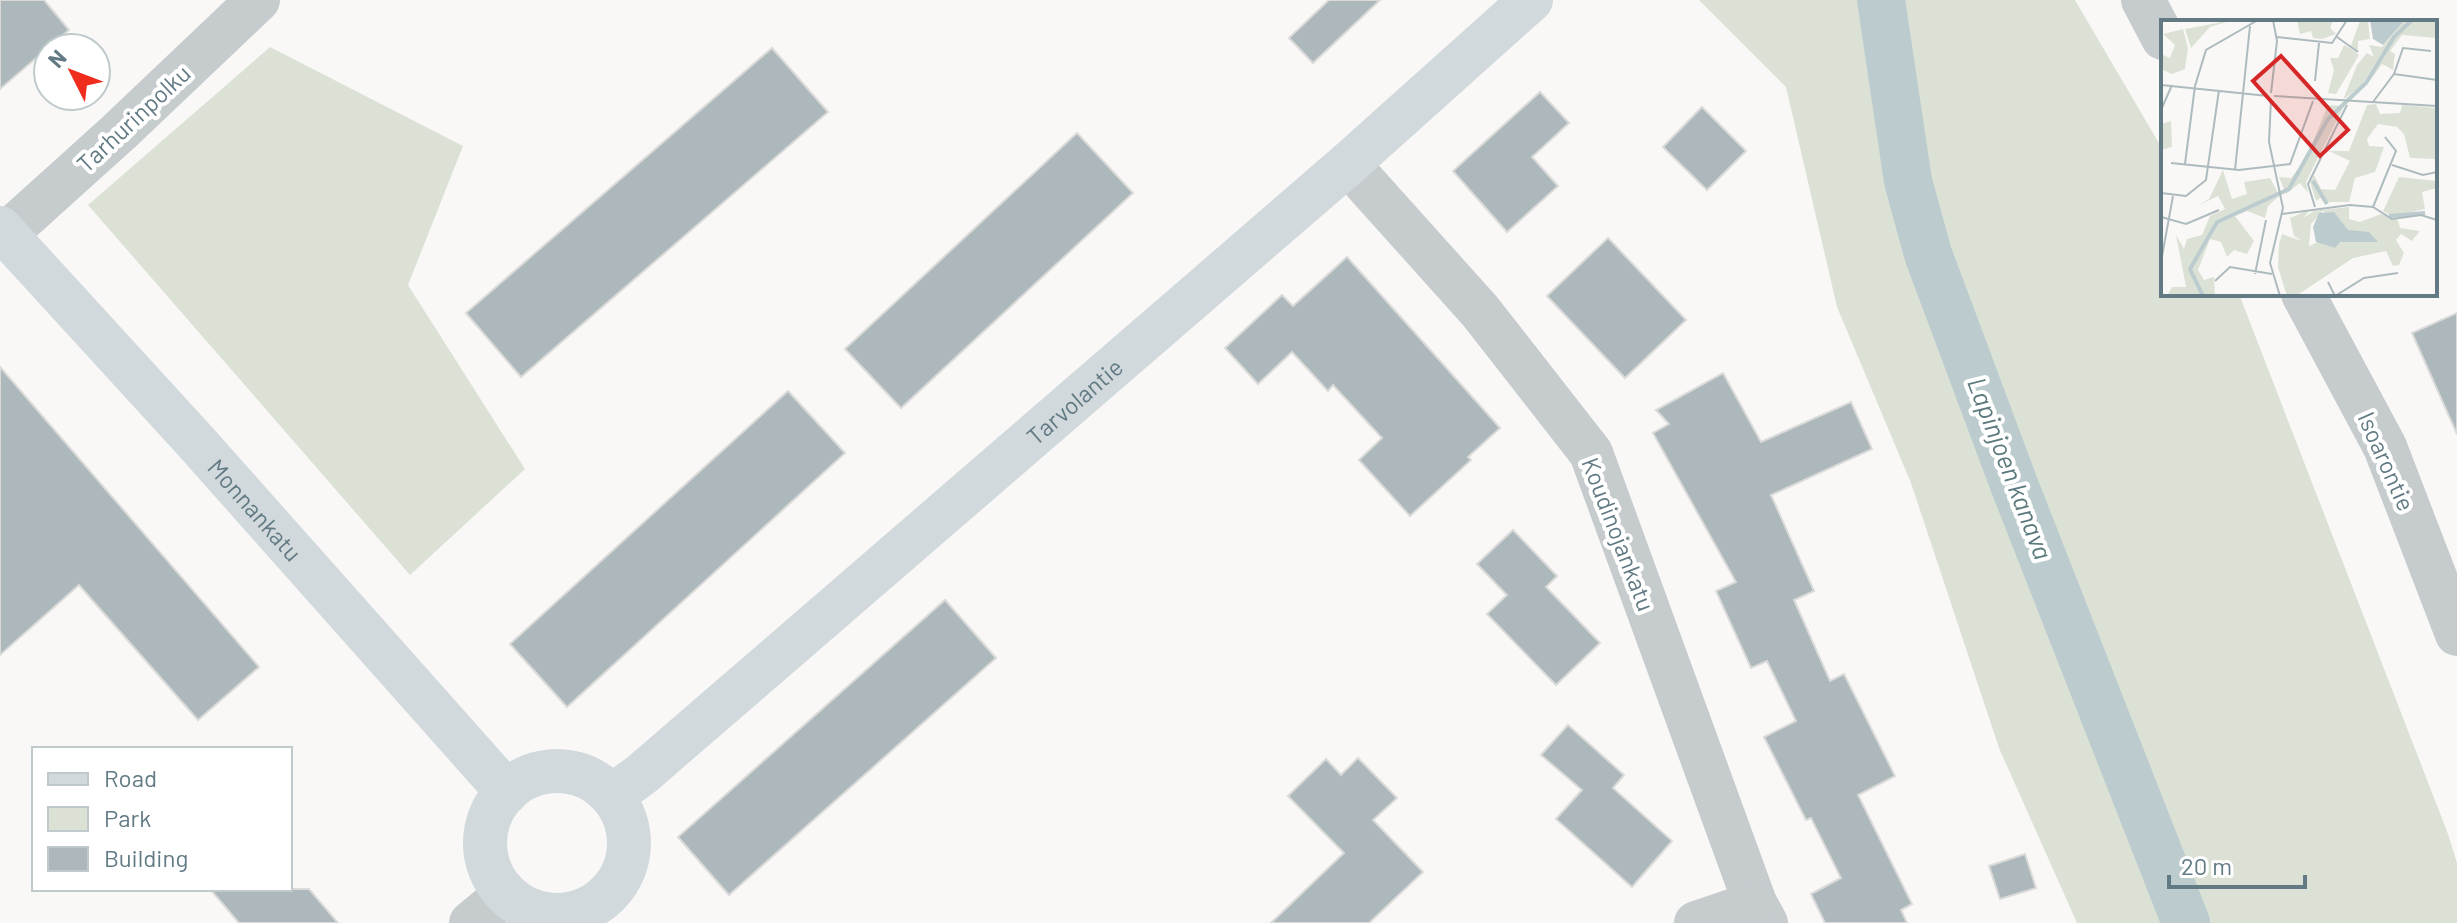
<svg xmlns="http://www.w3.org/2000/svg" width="2457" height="923" font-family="Barlow,sans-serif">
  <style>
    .green { fill: #dce1d6 }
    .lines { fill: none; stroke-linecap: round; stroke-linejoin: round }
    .canal { stroke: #bcccce; stroke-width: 48 }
    .building { fill: #acb8bb; stroke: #dadad8; stroke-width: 2 }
    .street { stroke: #c6cbce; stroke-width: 44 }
    .secondary { stroke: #d2d9dc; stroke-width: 44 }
    .labels { text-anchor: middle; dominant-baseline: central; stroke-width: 8; stroke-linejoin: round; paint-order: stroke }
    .street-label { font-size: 24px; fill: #617a83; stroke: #fff }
    .water-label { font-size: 26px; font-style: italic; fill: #5c7a7d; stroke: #fff }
    .inset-river { fill: none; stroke: #bcccce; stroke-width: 4 }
    .inset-road { fill: none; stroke: #aebbbe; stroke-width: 2 }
    .view { fill: #d62828; fill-opacity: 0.15; stroke: #d62828; stroke-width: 4 }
    .inset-edge { fill: none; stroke: #617a83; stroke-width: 4 }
  </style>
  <rect width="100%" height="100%" fill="#f9f8f6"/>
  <!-- green -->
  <g class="green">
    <path d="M1699,0H2075L2163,150V294H2239L2448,834L2457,863V923H2077L1999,748L1911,483L1837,307L1786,87Z"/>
    <path d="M270,47L463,146L408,285L525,469L410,575L88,205Z"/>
  </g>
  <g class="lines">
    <!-- canal -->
    <path class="canal" d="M1881,0L1908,181L1928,254L2015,487L2186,923"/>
  </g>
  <!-- building -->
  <g class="building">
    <path d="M0,0H44L69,30L0,89Z"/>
    <path d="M1329,0H1380L1313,63L1289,38Z"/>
    <path d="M772,48L828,112L521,377L466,313Z"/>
    <path d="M1540,92L1569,123L1532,157L1558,186L1507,232L1453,171Z"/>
    <path d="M1702,107L1746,151L1707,190L1663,147Z"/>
    <path d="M1077,133L1133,193L901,408L845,349Z"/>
    <path d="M1608,238L1686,320L1625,378L1547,296Z"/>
    <path d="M1347,257L1500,428L1468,457L1471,460L1410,516L1359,460L1382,438L1333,385L1328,391L1292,352L1258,384L1225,348L1282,295L1293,306Z"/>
    <path d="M2457,313V434L2412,333Z"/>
    <path d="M0,367L259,667L198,720L79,585L0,655Z"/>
    <path d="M1723,373L1761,442L1851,402L1872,449L1771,495L1814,591L1794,600L1830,681L1844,674L1895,776L1858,795L1912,904L1901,910L1907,923H1825L1811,894L1841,878L1811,818L1806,820L1764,737L1796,721L1767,661L1751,668L1716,591L1736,582L1653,433L1669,424L1656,410Z"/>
    <path d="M788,391L845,453L567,707L510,644Z"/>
    <path d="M1513,530L1557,576L1546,587L1600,643L1556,685L1487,614L1507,595L1477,564Z"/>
    <path d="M945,600L996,658L729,895L678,837Z"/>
    <path d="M1568,725L1624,775L1613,788L1672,841L1632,887L1556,819L1582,790L1541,755Z"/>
    <path d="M1358,758L1397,798L1373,820L1423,872L1369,923H1271L1344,853L1288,796L1326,759L1341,775Z"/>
    <path d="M2025,854L2036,888L2000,899L1989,866Z"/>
    <path d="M210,889H309L338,923H239Z"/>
  </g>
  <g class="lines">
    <!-- street -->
    <g class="street">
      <path d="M2143,0L2163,38"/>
      <path d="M1348,164L1480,311L1591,453L1755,903L1766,923"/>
      <path d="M6,234L119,132L258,0"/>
      <path d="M2303,294L2385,447L2457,634"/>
      <path d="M471,923L506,894"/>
      <path d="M1696,923L1755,903"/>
    </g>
    <!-- secondary -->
    <g class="secondary">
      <path id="s1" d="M0,228L195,441L507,792"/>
      <circle cx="557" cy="843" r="72"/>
      <path id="s2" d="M612,796L642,774L1348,164L1531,0"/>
    </g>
  </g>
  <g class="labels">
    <!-- street labels -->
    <g class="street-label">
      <text transform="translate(133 118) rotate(-43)">Tarhurinpolku</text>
      <text stroke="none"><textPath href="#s2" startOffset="608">Tarvolantie</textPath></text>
      <text transform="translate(2387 461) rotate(66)">Isoarontie</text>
      <text stroke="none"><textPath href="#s1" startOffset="380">Monnankatu</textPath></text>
      <text transform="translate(1619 534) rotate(69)">Koudinojankatu</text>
    </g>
    <!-- water labels -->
    <g class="water-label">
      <text transform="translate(2011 468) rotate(69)">Lapinjoen kanava</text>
    </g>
  </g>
  <!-- overview -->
  <g transform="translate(2161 20)">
    <rect width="276" height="276" fill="#f9f8f6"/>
    <path d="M72,0L49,7L30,28L24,9ZM136,0H172L169,8L175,14L161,19L152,18L150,11L139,14ZM207,0L209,19L197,21V32L189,28L198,35L175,74L167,73L173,50L169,38H177L183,25L189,28L199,1ZM244,0H276V18L241,15L229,31L234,34L232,50L221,44L208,62L218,38L201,65L182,80L196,45L206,33L213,37L208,25L221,27ZM22,9L27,28L24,49L11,54L0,49V34L9,38L14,25L2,14ZM215,84L219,94L239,93L241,85L276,88V139L249,138L243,114L236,107L217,104L206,119L208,126L223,127L214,152L194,158L188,182H162L161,177L155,181L149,162L153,155L160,169L174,170L189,141L168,131H188L206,85ZM167,85L183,86L145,162L147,173L139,163L125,174L118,157L130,158L145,139ZM10,101L11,127L0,130V104ZM62,150L71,179L86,174L83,162L109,158L117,173L55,200L28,248L40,276H6L11,267H25L15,215L23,229L26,219L41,215L49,196L64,189L57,176L36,186L48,179ZM238,157L276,161V168L261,172L264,189L231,196L222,191ZM118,176L107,186L104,198L86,191L74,196L93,221L86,234L73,230L66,237L60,222L49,219L37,250L43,260L53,257L54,276H45L36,268L30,247L57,203ZM188,187V199L199,202L220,194L237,200L239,208L259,211L251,221L240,214L235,220L243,233L238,245L232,246L225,231L192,238L135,276H126L117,247L118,224L121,214L141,221L133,216L129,198L150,189L142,198L153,191ZM162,191L187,210L216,222L161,220L148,226L150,204Z" fill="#dce1d6" fill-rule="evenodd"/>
    <path d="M209,0H244L222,25L212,19ZM173,192L187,210L208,212L217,222H179L174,228L155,222L152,207L158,193Z" fill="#bcccce"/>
    <path class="inset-river" d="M152,161L166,184M228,196L264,193M42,276L29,249L56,202L128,169L167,99L205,63L233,17L251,0"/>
    <path class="inset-road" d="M116,17L171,23L186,0M176,17L197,32M233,54L242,28L270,31M154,61L158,23M0,65L107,76M110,73L116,21L112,0M113,76L276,86M110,79L108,122L122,188L109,243L119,276M212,82L233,54L276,60M0,90L11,65M10,143L78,150L129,144L152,81M24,144L34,66L45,30L97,0M231,145L262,155L276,152M74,150L89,6M0,173L25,176L45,160L58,70M154,187L147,164L186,85M212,187L235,131L224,117M121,194L189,185L212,187L231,199L260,195L276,200M0,197L25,204L58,190M0,242L12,176M94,254L105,200M54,261L69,247L111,254M167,262L174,276L203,258L237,253"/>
    <path class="view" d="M120,36L187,110L159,136L92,61Z"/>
    <rect width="276" height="276" class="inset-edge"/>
  </g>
  <!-- legend -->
  <rect x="32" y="747" width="260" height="144" fill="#ffffff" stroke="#c0cacd" stroke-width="2"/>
  <rect x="48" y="773" width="40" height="12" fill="#d2d9dc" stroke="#c0cacd" stroke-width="2"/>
  <text x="104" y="787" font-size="24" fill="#617a83">Road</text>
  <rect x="48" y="807" width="40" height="24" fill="#dce1d6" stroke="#c0cacd" stroke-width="2"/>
  <text x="104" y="827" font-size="24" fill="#617a83">Park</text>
  <rect x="48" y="847" width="40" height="24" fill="#acb8bb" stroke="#c0cacd" stroke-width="2"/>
  <text x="104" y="867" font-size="24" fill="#617a83">Building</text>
  <!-- north arrow -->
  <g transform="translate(72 72) rotate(312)"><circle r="38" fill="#ffffff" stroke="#c0cacd" stroke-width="2"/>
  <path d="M0-6L14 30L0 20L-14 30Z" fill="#f02c1f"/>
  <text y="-12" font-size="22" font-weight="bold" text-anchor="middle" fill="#617a83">N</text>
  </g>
  <!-- scale -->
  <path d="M2169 875v12h136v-12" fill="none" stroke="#617a83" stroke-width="4"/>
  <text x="2181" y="875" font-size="24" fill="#617a83" stroke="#ffffff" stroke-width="6" paint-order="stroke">20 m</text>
</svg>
